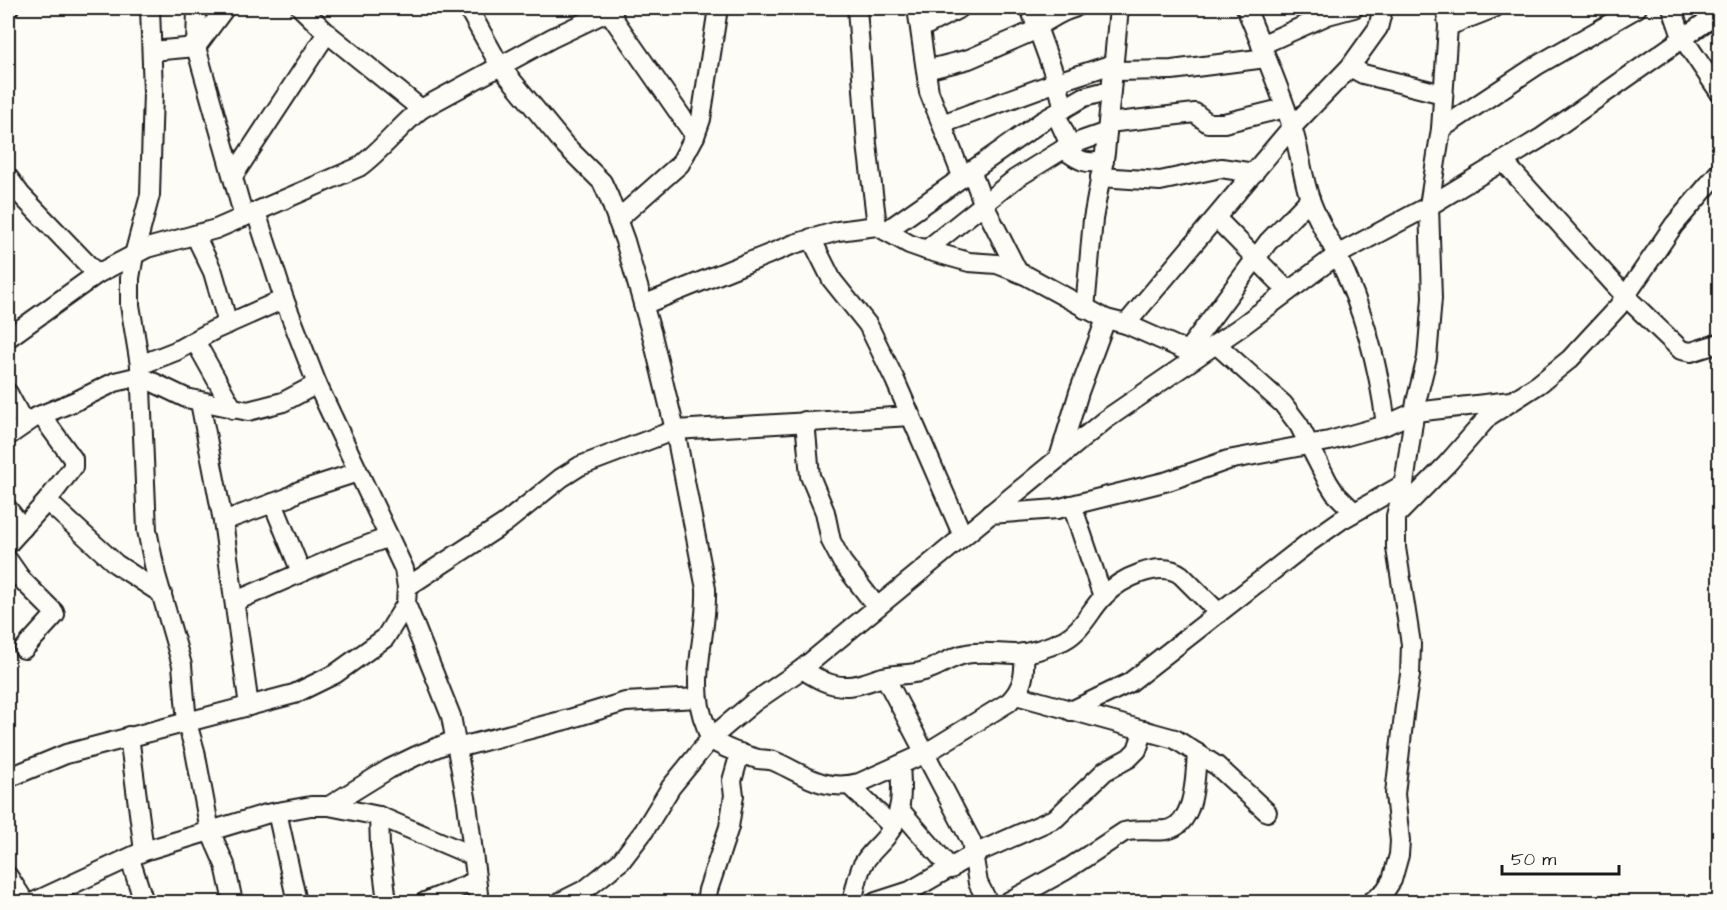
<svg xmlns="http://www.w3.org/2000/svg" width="1727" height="910" font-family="'Architects Daughter',sans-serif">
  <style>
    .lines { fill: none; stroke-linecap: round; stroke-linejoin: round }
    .minor-casing { stroke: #1c1c1c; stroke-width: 22 }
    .minor { stroke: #fdfcf7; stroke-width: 18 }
  </style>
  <rect width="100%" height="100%" fill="#fdfcf7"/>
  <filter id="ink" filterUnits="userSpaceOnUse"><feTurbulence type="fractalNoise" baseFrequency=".0167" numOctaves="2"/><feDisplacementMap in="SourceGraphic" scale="12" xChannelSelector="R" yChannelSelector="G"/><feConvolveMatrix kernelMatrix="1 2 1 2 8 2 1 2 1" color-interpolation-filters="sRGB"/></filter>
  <g filter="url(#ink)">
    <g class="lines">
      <!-- minor casing -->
      <g class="minor-casing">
        <g id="minor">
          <path d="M150,8L153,92L150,195L134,255L130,278V305L140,365L147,530L156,575L182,665L187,723L195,751L210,831L225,865L233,902"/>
          <path d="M197,8L196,47L244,217"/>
          <path d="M301,8L327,33L421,109"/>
          <path d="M468,8L500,66L564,144L602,182L609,197L625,241L652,335L675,430L706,589C708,634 687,683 706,726C707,730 709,736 711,739C720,747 746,756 758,759C764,760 770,759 776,762C805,775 824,792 859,783L926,753L1009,702C1024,687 1025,673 1024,653"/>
          <path d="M606,8L695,136"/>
          <path d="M857,8L867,144L877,226"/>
          <path d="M917,8L929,92L962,176"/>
          <path d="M1030,8L1057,82L1064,109"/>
          <path d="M1246,8C1262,47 1279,86 1292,127C1300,151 1302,177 1311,202C1318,221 1328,237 1337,255C1363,308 1379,367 1386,425L1415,412L1511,401"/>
          <path d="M1672,8L1682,37L1720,93"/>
          <path d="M8,9L9,8"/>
          <path d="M1037,26C1050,20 1061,11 1074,8"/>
          <path d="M1448,26L1494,8"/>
          <path d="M921,28L960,8"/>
          <path d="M1261,45L1328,15L1354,8"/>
          <path d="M152,51L196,47L225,8"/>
          <path d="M1350,67L1363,74L1443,94"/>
          <path d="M926,70L969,59L1038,29"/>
          <path d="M1113,71L1172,70L1266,58"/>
          <path d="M1056,114L1070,145"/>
          <path d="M1108,123L1195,113L1208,123H1224L1285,108"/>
          <path d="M942,124L1057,82L1113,64"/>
          <path d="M1441,129L1536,66L1637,8"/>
          <path d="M1063,149C1079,160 1084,165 1104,161"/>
          <path d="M1503,161L1625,296L1681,350L1691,352L1720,343"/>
          <path d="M971,170L983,203L1018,272"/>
          <path d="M233,176L327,33"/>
          <path d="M8,177L21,195L97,274"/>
          <path d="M1100,177L1160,181L1221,168L1254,173"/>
          <path d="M256,212L284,299L317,384L404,569L407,587L406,604L451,716L467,803L479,902"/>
          <path d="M1217,219L1288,291"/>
          <path d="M617,220L680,164L695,136L701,119L718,8"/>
          <path d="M886,231L1041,122L1084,97L1111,90"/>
          <path d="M195,235L213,272L228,324"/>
          <path d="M811,238L832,280L868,325L895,380L963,536"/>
          <path d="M926,250L1015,179L1070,145L1107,132"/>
          <path d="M643,305L794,244L838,231L877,226L909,244L926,250L969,262L997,264L1010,269L1027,276L1106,319L1126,324L1198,356"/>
          <path d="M1085,309L1093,219L1105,153L1119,8"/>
          <path d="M1126,324L1292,127L1350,67L1378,28L1383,8"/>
          <path d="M8,338L97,274L147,248L216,229L359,167C382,150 399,127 421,109L552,38L615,8"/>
          <path d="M195,341L233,409"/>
          <path d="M1216,344L1283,404L1299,425L1328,482L1335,493L1354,512"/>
          <path d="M1187,351L1268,242L1310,199"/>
          <path d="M140,365L176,351L214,330L284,299"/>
          <path d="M8,393L24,423"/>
          <path d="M200,402L223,521L249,706"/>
          <path d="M805,421L810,476L825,512L831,541L842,562L877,607"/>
          <path d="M8,436L34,418L78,400L115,382L140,376L186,398L248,411L283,402L317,384"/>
          <path d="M1059,458L1079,392L1106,319"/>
          <path d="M47,501L116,564L162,594"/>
          <path d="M273,503L301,572"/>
          <path d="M1072,505L1103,597"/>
          <path d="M8,509L23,528"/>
          <path d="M990,514L1057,509L1072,505L1168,481L1228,460L1329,441L1386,425"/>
          <path d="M1398,514L1447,464L1489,416L1539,384L1570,359L1618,307L1674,225L1720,171"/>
          <path d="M223,521L287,498L299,491L358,472"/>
          <path d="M8,544L47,501L73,467V459L41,415"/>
          <path d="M8,560L22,580L54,612L55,615L24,649"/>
          <path d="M407,587L505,523L561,478L580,466L675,430L911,416"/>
          <path d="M236,601L346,553L389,537"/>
          <path d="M802,669C816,678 830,687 848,686C859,686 872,680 883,677C896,674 911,675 924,671C939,667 950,657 966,654C983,651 999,654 1016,654C1033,653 1049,647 1064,640C1083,630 1090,610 1104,596C1120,579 1160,559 1181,575L1219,613"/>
          <path d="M885,677L971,841L978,883L988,902"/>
          <path d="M1016,695L1175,739L1217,766L1267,812"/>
          <path d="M1071,711L1129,683L1307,544L1341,520L1404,484"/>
          <path d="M129,736L144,851"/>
          <path d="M457,748L569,719L625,702L698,698"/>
          <path d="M8,778L66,754L294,694L335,674L385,638L406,604"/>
          <path d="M849,785L893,827"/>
          <path d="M329,806L389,769L416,756L455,740"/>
          <path d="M900,810L951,869"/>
          <path d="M277,812L297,902"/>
          <path d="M379,816L380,846L387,902"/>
          <path d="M130,859L144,902"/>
          <path d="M8,876L25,902"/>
          <path d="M34,902L144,851L266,814L311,806H329L379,816L473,856"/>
          <path d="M425,902L476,881"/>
          <path d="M560,902L586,889L621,861L644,831L671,787L711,738L754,702L802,669L1105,420L1242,326L1337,255L1429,206L1541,138L1720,12"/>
          <path d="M706,902L708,890L729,827L734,795L732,781L740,753"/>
          <path d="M852,902C855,891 857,877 862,866C868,854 878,847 886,837C903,815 902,791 900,765"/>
          <path d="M876,902L910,891L974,854L1056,818L1105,771L1129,758L1137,750L1144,730"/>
          <path d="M1008,902L1066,870L1124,832C1138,828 1151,832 1166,830C1196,825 1195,776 1197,753"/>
          <path d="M1371,902L1385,891L1392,880L1399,855L1400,841L1395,794L1405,706L1410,675L1411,644L1396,548V516L1404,484L1416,402L1427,358L1432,298L1429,206L1441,129L1448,26L1446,8"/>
        </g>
      </g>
      <!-- minor -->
      <use href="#minor" class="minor"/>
    </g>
  </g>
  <!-- margin -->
  <rect width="1727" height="910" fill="none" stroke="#fdfcf7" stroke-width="30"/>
  <rect x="15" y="15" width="1697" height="880" fill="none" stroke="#1c1c1c" stroke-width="2" filter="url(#ink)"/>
  <!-- scale -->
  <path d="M1502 865v9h117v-9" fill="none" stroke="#1c1c1c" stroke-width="3"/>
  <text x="1511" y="865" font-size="18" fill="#1c1c1c" stroke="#fdfcf7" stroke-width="4.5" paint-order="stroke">50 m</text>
</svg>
